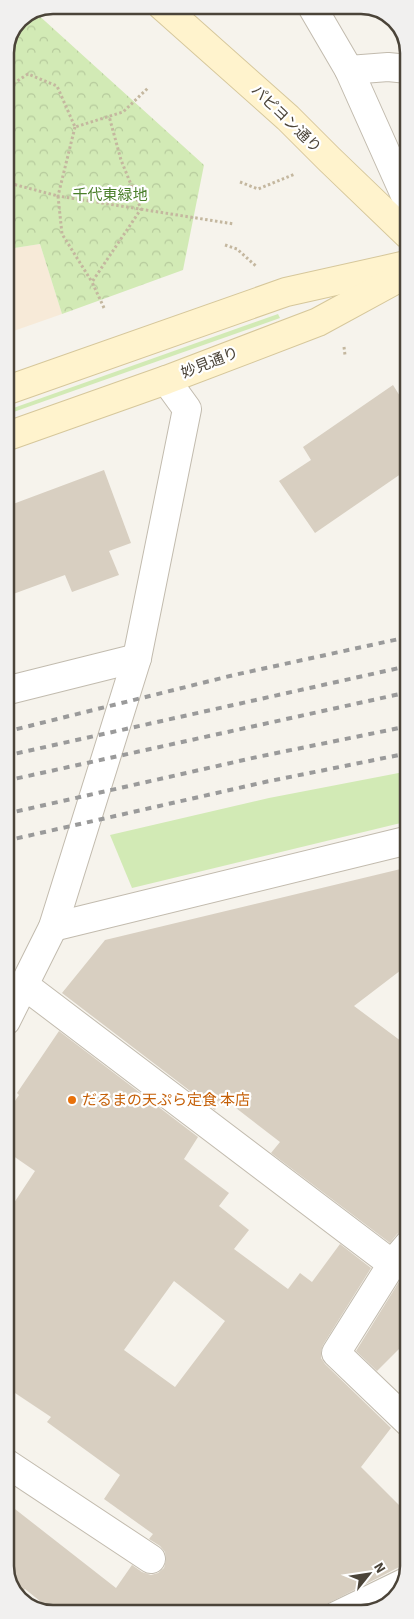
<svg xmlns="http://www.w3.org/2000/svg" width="414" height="1619" font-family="'Source Sans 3','Noto Sans JP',sans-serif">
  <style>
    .commercial { fill: #f7ead8 }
    .grass { fill: #d2eab5 }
    .forest { fill: url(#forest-crowns) }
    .building { fill: #d8cfc1; fill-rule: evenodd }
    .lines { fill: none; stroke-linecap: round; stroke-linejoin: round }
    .service-casing { stroke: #c2bbae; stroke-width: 22 }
    .minor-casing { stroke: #c2bbae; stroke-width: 30 }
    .tertiary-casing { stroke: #c2bbae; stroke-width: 30 }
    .secondary-casing { stroke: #d6c79b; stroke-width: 30 }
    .path { stroke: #c4b79f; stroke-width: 3; stroke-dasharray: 2.5 2.5; stroke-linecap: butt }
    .service { stroke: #fff; stroke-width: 20 }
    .minor { stroke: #fff; stroke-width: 28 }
    .tertiary { stroke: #fff; stroke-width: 28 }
    .secondary { stroke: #fff3cd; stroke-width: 28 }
    .rail { stroke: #9a9a9a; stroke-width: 4; stroke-dasharray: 6 6; stroke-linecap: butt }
    .food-dot { fill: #e8710a; stroke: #fff; stroke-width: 2 }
    .labels { text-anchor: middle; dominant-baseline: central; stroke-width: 4.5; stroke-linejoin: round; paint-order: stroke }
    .street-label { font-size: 15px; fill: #4b4439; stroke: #fff }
    .park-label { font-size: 15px; fill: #4a7f2a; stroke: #fff }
    .food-label { font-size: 15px; fill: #c56008; stroke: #fff; text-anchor: start }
    .rim { fill: none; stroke: #4b4439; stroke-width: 2.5 }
  </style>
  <defs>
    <pattern id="forest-crowns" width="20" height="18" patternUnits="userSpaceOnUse" patternTransform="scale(1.25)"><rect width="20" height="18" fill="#d2eab5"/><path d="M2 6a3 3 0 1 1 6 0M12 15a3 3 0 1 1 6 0" fill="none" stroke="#b6ca9c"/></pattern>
  </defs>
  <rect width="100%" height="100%" fill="#f6f3ec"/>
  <!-- commercial -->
  <path class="commercial" d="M5,239L8,249L40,244L62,314L5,334Z"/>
  <!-- grass -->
  <g class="grass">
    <path d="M278,314L280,318L5,415V411Z"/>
    <path d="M409,771V821L132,888L110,835L269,798Z"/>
  </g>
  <!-- forest -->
  <path class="forest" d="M35,12L204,165L183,270L62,314L40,244L8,249L5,239V52L19,19Z"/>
  <!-- building -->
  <g class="building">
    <path d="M393,385L408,409V469L315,533L279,481L311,460L303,447Z"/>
    <path d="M104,470L131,543L109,551L119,575L72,592L65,575L5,597V507Z"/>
    <path d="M409,867V948L404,950L405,967L354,1006L409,1047V1229L403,1230L397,1234L390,1243L271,1153L280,1142L223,1098L215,1110L62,993L105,940Z"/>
    <path d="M59,1031L198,1137L184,1159L229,1193L219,1206L249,1230L234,1249L288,1289L300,1273L312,1282L340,1244L371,1268L323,1345L321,1351V1358L325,1364L391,1428L361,1467L409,1515V1562L309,1613L56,1614L25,1589L18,1598L6,1576V1502L116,1588L132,1565L142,1572L151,1575L158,1573L164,1568L166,1560L165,1552L160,1546L149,1539L153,1534L104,1499L120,1475L47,1422L51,1417L6,1387V1215L35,1171L6,1151V1114L19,1095L17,1093ZM174,1281L225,1321L175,1387L124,1350Z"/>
    <path d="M402,1277L409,1284V1339L377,1371L356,1351Z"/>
  </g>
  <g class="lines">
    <!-- service casing -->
    <g class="service-casing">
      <path id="service" d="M333,1613L405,1578"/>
    </g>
    <!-- minor casing -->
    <g class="minor-casing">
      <g id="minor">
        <path d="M5,691L137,658"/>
        <path d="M53,927L409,840"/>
        <path d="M6,989L24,985L392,1264"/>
        <path d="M409,1244L392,1264L336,1353L409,1423"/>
        <path d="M6,1463L151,1559"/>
      </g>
    </g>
    <!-- tertiary casing -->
    <g class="tertiary-casing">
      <g id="tertiary">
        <path d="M311,5L349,70L408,202"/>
        <path d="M349,70L388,67L408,69"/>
        <path d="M6,1021L53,927L137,658L187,409L166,380"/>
      </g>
    </g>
    <!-- secondary casing -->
    <g class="secondary-casing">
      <g id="secondary">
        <path d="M161,5L288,118L329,159L408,235"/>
        <path d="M5,391L286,292L402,266"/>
        <path d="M5,437L166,380L318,322L408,273"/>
      </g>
    </g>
    <!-- path -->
    <g class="path">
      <path d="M5,89L28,74L57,86L75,127L123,112L148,88"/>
      <path d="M75,127L58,196L234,224"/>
      <path d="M5,182L58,196L62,234L92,282"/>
      <path d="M240,182L258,189L295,174"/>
      <path d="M225,245L237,249L257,267"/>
      <path d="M104,308L92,282L141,209L121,160L109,116"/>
      <path d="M344,347L345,355"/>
    </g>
    <!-- service -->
    <use href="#service" class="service"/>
    <!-- minor -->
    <use href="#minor" class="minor"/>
    <!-- tertiary -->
    <use href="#tertiary" class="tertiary"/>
    <!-- secondary -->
    <use href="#secondary" class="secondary"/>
    <!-- rail -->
    <g class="rail">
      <path d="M5,732L234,675L408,637"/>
      <path d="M5,756L408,666"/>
      <path d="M5,781L409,692"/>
      <path d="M5,814L257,757L409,726"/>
      <path d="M5,841L265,782L409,753"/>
    </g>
  </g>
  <!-- markers -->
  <circle class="food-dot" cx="72" cy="1100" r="5"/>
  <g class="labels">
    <!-- street labels -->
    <g class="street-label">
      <text transform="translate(286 119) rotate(44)">パピヨン通り</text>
      <text transform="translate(210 363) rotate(-21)">妙見通り</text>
    </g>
    <!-- park labels -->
    <g class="park-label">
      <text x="110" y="195">千代東緑地</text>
    </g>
    <!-- food labels -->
    <g class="food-label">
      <text x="82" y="1100">だるまの天ぷら定食 本店</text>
    </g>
  </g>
  <!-- crop -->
  <path d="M0 0H414V1619H0ZM53 14H361A39 39 0 0 1 400 53V1566A39 39 0 0 1 361 1605H53A39 39 0 0 1 14 1566V53A39 39 0 0 1 53 14Z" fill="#f1f0ef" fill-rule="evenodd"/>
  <path class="rim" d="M53 14H361A39 39 0 0 1 400 53V1566A39 39 0 0 1 361 1605H53A39 39 0 0 1 14 1566V53A39 39 0 0 1 53 14Z"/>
  <!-- north arrow -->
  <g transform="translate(369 1574) rotate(60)" stroke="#ffffff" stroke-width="4" paint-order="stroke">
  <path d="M0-4L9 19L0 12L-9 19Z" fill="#4b4439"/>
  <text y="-8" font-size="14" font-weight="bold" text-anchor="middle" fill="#4b4439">N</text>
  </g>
</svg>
